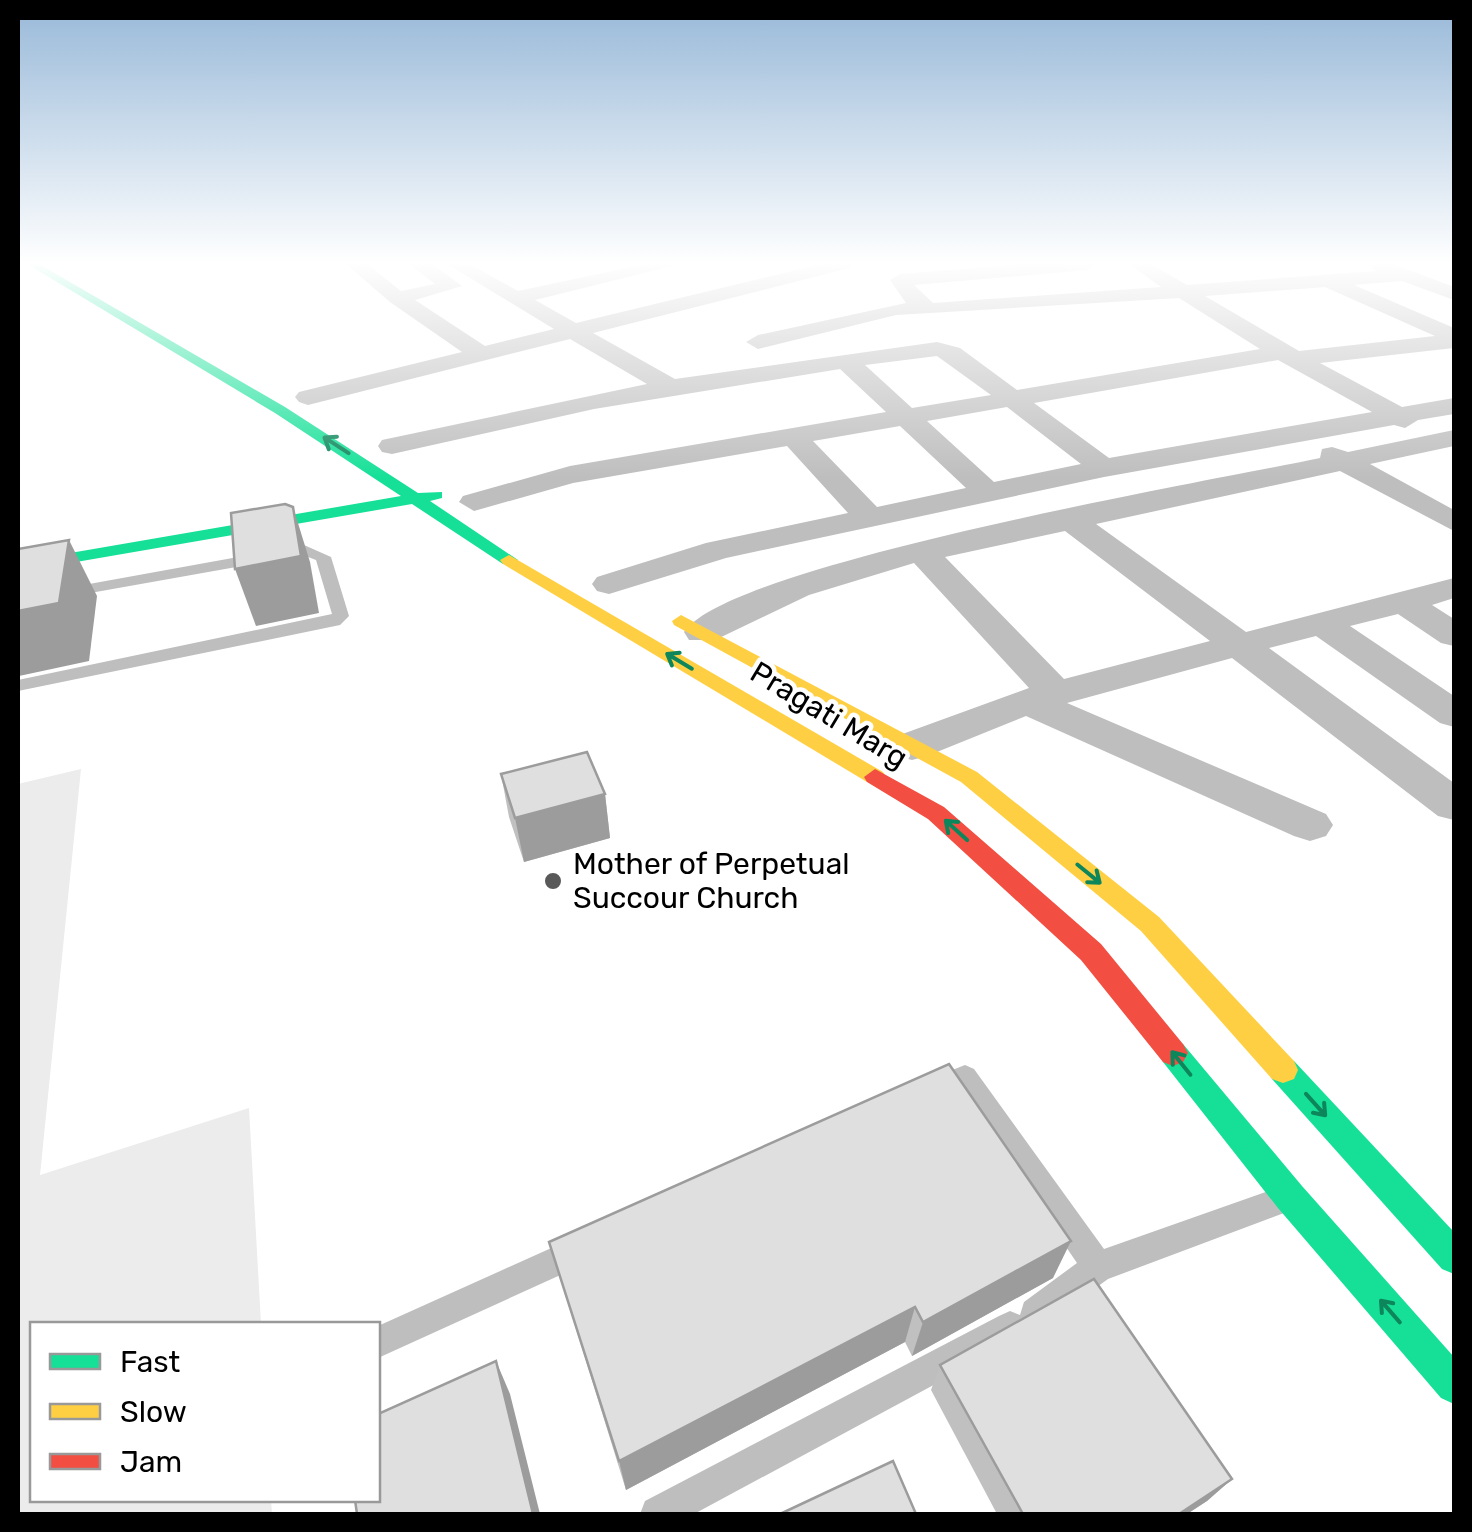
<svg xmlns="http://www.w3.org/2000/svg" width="1472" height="1532" font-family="Rubik,sans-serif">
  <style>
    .green { fill: #ececec }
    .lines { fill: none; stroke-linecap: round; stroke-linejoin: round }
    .lane { fill: #bebebe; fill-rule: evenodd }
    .street { fill: #bebebe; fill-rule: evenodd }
    .fast { fill: #16e098; fill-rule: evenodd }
    .slow { fill: #ffcf43; fill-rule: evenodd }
    .jam { fill: #f24e42; fill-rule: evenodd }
    .wall { fill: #c0c0c0 }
    .shaded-wall { fill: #9c9c9c }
    .building { fill: #dfdfdf; stroke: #9c9c9c; stroke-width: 2.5 }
    .oneway { stroke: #0d865b }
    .poi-dot { fill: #595959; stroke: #fff; stroke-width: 4 }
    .labels { text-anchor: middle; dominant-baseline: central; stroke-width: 9; stroke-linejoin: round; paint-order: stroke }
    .street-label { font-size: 30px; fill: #000; stroke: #fff }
    .poi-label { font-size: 30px; fill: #000; stroke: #fff; text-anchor: start }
  </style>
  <rect width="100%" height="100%" fill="#fff"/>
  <!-- green -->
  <path class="green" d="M81,769L40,1175L249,1108L261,1324H32V1500H271L272,1514H18V784Z"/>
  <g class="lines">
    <!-- lane -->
    <g class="lane">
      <path d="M304,545L331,557L349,616L340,625L18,691V680L332,614L316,560L303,555L34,603L18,613V600L23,596Z"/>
      <path d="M965,1065L974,1069L1104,1249L1274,1189L1284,1193L1289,1203L1284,1213L1108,1279L1046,1324L1035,1329L1025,1325L1021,1338L694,1514H640L645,1501L999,1316L1010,1311L1020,1315L1024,1302L1077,1263L960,1092L937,1101L927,1098L924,1089L927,1080Z"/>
      <path d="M578,1236L589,1240L593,1251L589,1262L378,1358V1326Z"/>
    </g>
    <!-- street -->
    <g class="street">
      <path d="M346,264H367L401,291L435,284L409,264H432L462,286L415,300L485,346L554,329L447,264H469L518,291L645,264H680L535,300L576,323L821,264H852L850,268L593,333L675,379L937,342L960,348L1017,390L1260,349L1179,298L896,315L758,349L746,342L758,335L906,303L890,280L900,274L1023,264H1097L1087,270L914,285L933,303L1161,287L1129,264H1151L1187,285L1376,271L1367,264H1393L1454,287V300L1402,281L1354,285L1454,328V348L1320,363L1402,407L1454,398V414L1418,420L1405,428L1394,425L1104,477L726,558L609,594L597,591L592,584L597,577L706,543L848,513L787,446L573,483L474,511L459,502L463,496L570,466L886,412L840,369L594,409L392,454L382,452L378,446L382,440L647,384L570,339L308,405L299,402L295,397L299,392L462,352L390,302ZM1325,287L1435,336L1299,351L1205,296ZM937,356L991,395L912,408L865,365ZM1278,360L1372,412L1109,458L1034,403ZM1007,407L1081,464L994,482L927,421ZM900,426L966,488L877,507L813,441Z"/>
      <path d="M1454,430V446L1370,464L1454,510V531L1340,471L1096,524L1246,632L1454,578V598L1432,605L1454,619V646L1441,643L1398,614L1350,626L1454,696V727L1440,723L1316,636L1269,648L1454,783V820L1438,816L1232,658L1067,703L1326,814L1333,825L1326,836L1310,841L1294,836L1026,716L927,756L912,760L897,756L891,746L897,736L1029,688L914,563L809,595L715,640H689L684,632C731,563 1216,480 1320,458L1322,449L1332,447L1348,452ZM1065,531L1210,641L1064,679L945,557Z"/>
    </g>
    <!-- fast -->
    <g class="fast">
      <path d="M27,264H39L285,407L418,493L442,492V498L430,501L518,560L515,564H503L412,504L18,572V562L401,496L275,413Z"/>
      <path d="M1173,1040L1183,1044L1302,1186L1454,1357V1404L1441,1398L1278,1208L1163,1062L1158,1053L1163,1044Z"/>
      <path d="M1283,1057L1294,1061L1454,1232V1274L1442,1269L1272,1079L1268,1070L1272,1061Z"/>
    </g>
    <!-- slow -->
    <g class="slow">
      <path d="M509,555L883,772L886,777L883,782H867L503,564L500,560Z"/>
      <path d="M681,615L977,772L1159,917L1294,1061L1298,1070L1294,1079L1283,1083L1272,1079L1141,931L961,782L674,625L672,621Z"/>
    </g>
    <!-- jam -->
    <path class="jam" d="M875,769L944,807L1101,944L1183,1044L1188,1053L1183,1062L1173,1066L1163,1062L1081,960L928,819L867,782L864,777Z"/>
  </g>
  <!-- wall -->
  <g class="wall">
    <path d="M501,774L605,794L610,838L524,862L509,817Z"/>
    <path d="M549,1242L1053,1278L912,1356L905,1342L626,1490Z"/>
    <path d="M940,1365L1232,1479L1207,1501L1187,1514H997L931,1390Z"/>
  </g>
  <!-- shaded-wall -->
  <g class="shaded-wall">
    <path d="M293,507L310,562L319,613L256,626L235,569Z"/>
    <path d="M69,540L97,596L89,661L19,676L18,673V611Z"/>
    <path d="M605,794L610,838L524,862L515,818Z"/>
    <path d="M1071,1241L1053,1278L912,1356L923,1322Z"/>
    <path d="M915,1307L905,1342L626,1490L619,1461Z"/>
    <path d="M496,1361L510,1394L540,1514H533Z"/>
    <path d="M1232,1479L1207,1501L1187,1514H1179Z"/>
  </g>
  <!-- building -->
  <g class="building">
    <path d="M285,504L293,507L301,556L235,569L231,513Z"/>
    <path d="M69,540L59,603L18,611V549Z"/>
    <path d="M587,752L605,794L515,818L501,774Z"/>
    <path d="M949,1064L1071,1241L923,1322L915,1307L619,1461L549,1242Z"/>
    <path d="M1094,1279L1232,1479L1179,1514H1023L940,1365Z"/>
    <path d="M496,1361L533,1514H357L355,1500H378V1414Z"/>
    <path d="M893,1461L916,1514H780Z"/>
  </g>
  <!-- one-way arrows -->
  <defs><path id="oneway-shaft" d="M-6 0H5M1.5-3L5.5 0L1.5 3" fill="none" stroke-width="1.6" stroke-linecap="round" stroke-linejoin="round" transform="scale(2.5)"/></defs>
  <g class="oneway">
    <use href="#oneway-shaft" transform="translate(336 445) rotate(-147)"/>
    <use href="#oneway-shaft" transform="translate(679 661) rotate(-149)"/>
    <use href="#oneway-shaft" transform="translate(956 830) rotate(-138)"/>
    <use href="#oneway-shaft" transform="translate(1089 874) rotate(39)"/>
    <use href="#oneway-shaft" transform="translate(1181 1063) rotate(-129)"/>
    <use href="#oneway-shaft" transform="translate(1316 1105) rotate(48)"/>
    <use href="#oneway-shaft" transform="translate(1390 1311) rotate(-131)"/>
  </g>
  <!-- sky -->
  <linearGradient id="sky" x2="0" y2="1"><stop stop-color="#97b8d8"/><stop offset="0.55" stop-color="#fff"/><stop offset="1" stop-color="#fff" stop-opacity="0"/></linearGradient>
  <rect width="1472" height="478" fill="url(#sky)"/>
  <!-- markers -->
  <circle class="poi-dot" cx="553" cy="881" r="10"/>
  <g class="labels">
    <!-- street labels -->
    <g class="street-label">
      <text transform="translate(829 715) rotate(31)">Pragati Marg</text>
    </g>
    <!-- poi labels -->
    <g class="poi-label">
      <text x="573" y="864">Mother of Perpetual<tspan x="573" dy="34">Succour Church</tspan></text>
    </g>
  </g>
  <!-- border -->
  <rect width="1472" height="1532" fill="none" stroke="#000000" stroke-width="40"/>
  <!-- legend -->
  <rect x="30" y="1322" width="350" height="180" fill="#ffffff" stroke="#999999" stroke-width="2.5"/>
  <rect x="50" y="1354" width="50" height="15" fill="#16e098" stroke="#999999" stroke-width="2.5"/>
  <text x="120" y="1372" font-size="30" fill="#000000">Fast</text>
  <rect x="50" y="1404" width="50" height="15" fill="#ffcf43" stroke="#999999" stroke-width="2.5"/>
  <text x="120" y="1422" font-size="30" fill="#000000">Slow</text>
  <rect x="50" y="1454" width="50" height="15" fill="#f24e42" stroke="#999999" stroke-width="2.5"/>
  <text x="120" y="1472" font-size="30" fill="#000000">Jam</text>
</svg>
